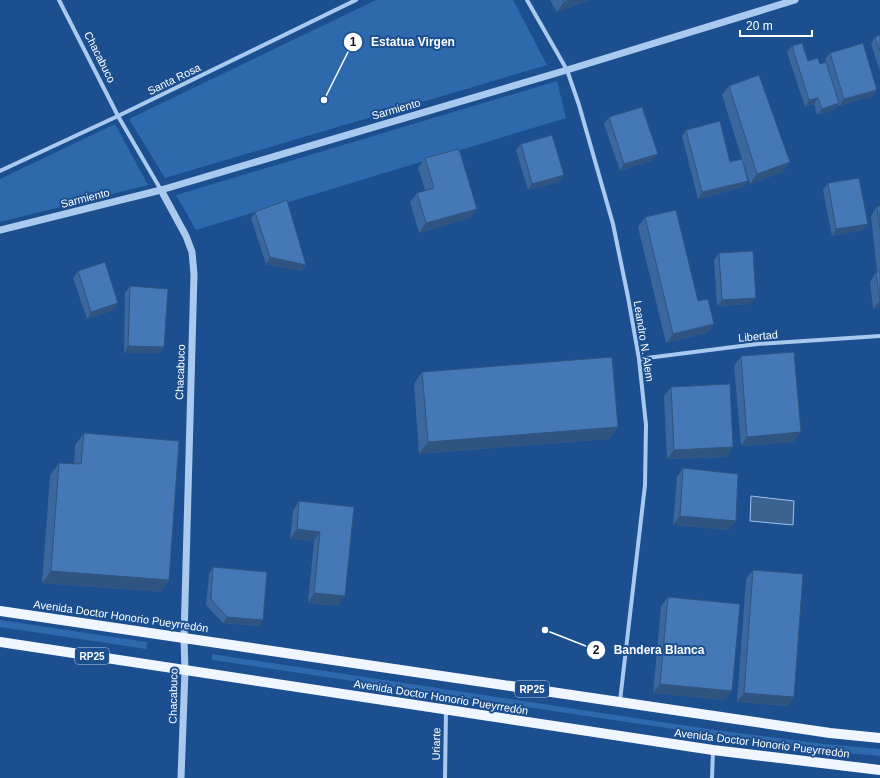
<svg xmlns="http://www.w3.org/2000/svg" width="880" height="778" font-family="Arial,sans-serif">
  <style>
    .green { fill: #2e69ad }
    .water { fill: #3c6290; stroke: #9cc4f0 }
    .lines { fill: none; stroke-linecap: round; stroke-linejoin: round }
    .minor { stroke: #a9c9ee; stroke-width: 4 }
    .tertiary { stroke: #a9c9ee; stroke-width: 7 }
    .primary { stroke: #f0f6ff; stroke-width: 10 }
    .wall { fill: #3a679d }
    .shaded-wall { fill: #305480 }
    .building { fill: #4478b7; stroke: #305480 }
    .labels { text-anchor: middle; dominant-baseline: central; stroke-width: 4; stroke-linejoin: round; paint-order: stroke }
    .shield { fill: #1b4f8f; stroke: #bbcadd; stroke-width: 1 }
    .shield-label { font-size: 10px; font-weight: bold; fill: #fff }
    .street-label { font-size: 11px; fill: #fff; stroke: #1b4f8f }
    .leader { fill: none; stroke: #fff; stroke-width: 1.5 }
    .callout-dot { fill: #fff; stroke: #1b4f8f; stroke-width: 1.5 }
    .mark-label { font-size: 12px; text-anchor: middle; font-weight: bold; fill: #111 }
    .callout-label { font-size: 12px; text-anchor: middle; font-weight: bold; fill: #fff; stroke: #1b4f8f; stroke-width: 4; stroke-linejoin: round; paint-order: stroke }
  </style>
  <rect width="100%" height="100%" fill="#1b4f8f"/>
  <!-- green -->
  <g class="green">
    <path d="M376,0H513L547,65L165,178L129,119Z"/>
    <path d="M557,81L566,118L196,230L176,195Z"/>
    <path d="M115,124L148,185L0,222V179Z"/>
    <path d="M0,620L147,642L146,649L0,627Z"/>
    <path d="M212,654L708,729L825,744L880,749V756L835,752L740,739L212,660Z"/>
  </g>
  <!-- water -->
  <path class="water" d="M751,496L794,501L793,525L750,521Z"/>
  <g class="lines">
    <!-- minor -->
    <g class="minor">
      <path d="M59,0L118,116L161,190"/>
      <path d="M527,0L567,70L579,105L613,224L628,297L639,359L646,425L645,485L620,701"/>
      <path d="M0,171L118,116L356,0"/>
      <path d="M639,359L757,344L880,336"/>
      <path d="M445,778L446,711"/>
      <path d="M712,778L713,751"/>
    </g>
    <!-- tertiary -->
    <g class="tertiary">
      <path d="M161,190L186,236L192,252L194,274L184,638L185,671L181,778"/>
      <path d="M0,230L161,190L567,70L795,0"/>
    </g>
    <!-- primary -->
    <g class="primary">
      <path d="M0,611L830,733L880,738"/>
      <path d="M0,642L713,750L880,770"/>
    </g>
  </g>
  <!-- wall -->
  <g class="wall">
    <path d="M550,0H590L557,12Z"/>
    <path d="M880,35V71L871,44L875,37Z"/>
    <path d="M792,46L808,61L820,64L831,78L825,59L830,53L873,96L839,106V104L834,110L817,115L814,104L805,107L787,52Z"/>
    <path d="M729,86L790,162L783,172L750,184L744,165V187L698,199L682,136L686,130L730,162L742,159L722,95Z"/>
    <path d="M609,117L653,160L620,171L604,124Z"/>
    <path d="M521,144L564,175L559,182L528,190L516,150Z"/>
    <path d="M425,158L477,209L470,218L419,233L410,202L417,193L425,190L418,168Z"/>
    <path d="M828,183L863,230L832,236L823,190Z"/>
    <path d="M877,206H880V308L873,309L870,282L876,272H877L871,216Z"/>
    <path d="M255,212L306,265L301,271L266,264L251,218Z"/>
    <path d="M645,217L698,301L714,324L707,333L666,343L638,227Z"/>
    <path d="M719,253L751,304L717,306L714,260Z"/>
    <path d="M78,271L118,303L114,310L87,319L73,278Z"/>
    <path d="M130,286L164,347L160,353H124L125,293Z"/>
    <path d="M741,356L794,442L741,446L734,366Z"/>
    <path d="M422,372L618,427L609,439L419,454L414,384Z"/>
    <path d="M671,387L733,447L726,457L667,459L664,396Z"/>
    <path d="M84,433L169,580L161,592L42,583L50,475L59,463L74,464L75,445Z"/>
    <path d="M683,468L729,530L673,525L677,477Z"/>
    <path d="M299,501L354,507L338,606L308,603L314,541L290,539L293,511Z"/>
    <path d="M213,567L263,620L259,626L223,623L206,605L209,574Z"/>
    <path d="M753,570L794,697L788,706L737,702L746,579Z"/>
    <path d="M668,597L725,700L653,693L661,606Z"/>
  </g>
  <!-- shaded-wall -->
  <g class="shaded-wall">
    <path d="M570,0H590L557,12L564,2Z"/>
    <path d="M877,90L873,96L839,106L844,99Z"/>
    <path d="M818,98L814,104L805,107L809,100Z"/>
    <path d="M839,103L834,110L817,115L822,109Z"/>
    <path d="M658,154L653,160L620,171L624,164Z"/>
    <path d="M790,162L783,172L750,184L757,174Z"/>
    <path d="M564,175L559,182L528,190L532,184Z"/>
    <path d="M748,181L744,187L698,199L702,192Z"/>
    <path d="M477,209L470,218L419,233L426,223Z"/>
    <path d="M868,224L863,230L832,236L836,229Z"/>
    <path d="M270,257L306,265L301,271L266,264Z"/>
    <path d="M756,298L751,304L717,306L722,300Z"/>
    <path d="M880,300V308L873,309Z"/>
    <path d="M118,303L114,310L87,319L91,312Z"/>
    <path d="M714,324L707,333L666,343L673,334Z"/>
    <path d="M128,346L164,347L160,353H124Z"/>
    <path d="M618,427L609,439L419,454L428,442Z"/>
    <path d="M801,432L794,442L741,446L747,437Z"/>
    <path d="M733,447L726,457L667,459L674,450Z"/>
    <path d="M680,516L736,521L729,530L673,525Z"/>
    <path d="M297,529L320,532L314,541L290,539Z"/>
    <path d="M51,571L169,580L161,592L42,583Z"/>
    <path d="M314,593L345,596L338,606L308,603Z"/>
    <path d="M227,617L263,620L259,626L223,623Z"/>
    <path d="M660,684L732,691L725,700L653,693Z"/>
    <path d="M744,693L794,697L788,706L737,702Z"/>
  </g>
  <!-- building -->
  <g class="building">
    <path d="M562,0H570L564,2Z"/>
    <path d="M880,35V51L875,37Z"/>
    <path d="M802,43L808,61L818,58L820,64L826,62L839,103L822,109L818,98L809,100L792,46Z"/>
    <path d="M863,43L877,90L844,99L830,53Z"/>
    <path d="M759,75L790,162L757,174L729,86Z"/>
    <path d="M642,107L658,154L624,164L609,117Z"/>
    <path d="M720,121L730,162L742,159L748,181L702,192L686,130Z"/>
    <path d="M552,135L564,175L532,184L521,144Z"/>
    <path d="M459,149L477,209L426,223L417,193L434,188L425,158Z"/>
    <path d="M859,178L868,224L836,229L828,183Z"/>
    <path d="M287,200L306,265L270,257L255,212Z"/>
    <path d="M877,206H880V229Z"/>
    <path d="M676,210L698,301L708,299L714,324L673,334L645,217Z"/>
    <path d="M753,251L756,298L722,300L719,253Z"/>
    <path d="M105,262L118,303L91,312L78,271Z"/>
    <path d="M876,272H880V300Z"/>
    <path d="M130,286L168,289L164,347L128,346Z"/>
    <path d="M794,352L801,432L747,437L741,356Z"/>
    <path d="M612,357L618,427L428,442L422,372Z"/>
    <path d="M730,384L733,447L674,450L671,387Z"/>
    <path d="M84,433L179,441L169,580L51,571L59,463L81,464Z"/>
    <path d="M683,468L738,474L736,521L680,516Z"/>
    <path d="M299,501L354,507L345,596L314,593L320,532L297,529Z"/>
    <path d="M213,567L267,572L263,620L227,617L211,599Z"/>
    <path d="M753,570L803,574L794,697L744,693Z"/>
    <path d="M668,597L740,604L732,691L660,684Z"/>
  </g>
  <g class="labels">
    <!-- shield labels -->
    <g class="shield">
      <rect x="75" y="648" width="34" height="16" rx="3"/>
      <rect x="515" y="681" width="34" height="16" rx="3"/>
    </g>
    <g class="shield-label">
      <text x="92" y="656">RP25</text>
      <text x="532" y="689">RP25</text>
    </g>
    <!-- street labels -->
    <g class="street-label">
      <text transform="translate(100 57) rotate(63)">Chacabuco</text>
      <text transform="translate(174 79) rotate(-26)">Santa Rosa</text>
      <text transform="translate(396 109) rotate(-16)">Sarmiento</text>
      <text transform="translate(85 198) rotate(-14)">Sarmiento</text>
      <text transform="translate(758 336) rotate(-5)">Libertad</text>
      <text transform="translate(644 341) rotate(81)">Leandro N. Alem</text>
      <text transform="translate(180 372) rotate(-88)">Chacabuco</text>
      <text transform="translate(121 616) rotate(8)">Avenida Doctor Honorio Pueyrredón</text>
      <text transform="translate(173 696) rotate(-89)">Chacabuco</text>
      <text transform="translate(441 697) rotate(9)">Avenida Doctor Honorio Pueyrredón</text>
      <text transform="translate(762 743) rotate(7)">Avenida Doctor Honorio Pueyrredón</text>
      <text transform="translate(436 744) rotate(-89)">Uriarte</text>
    </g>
  </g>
  <!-- callouts -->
  <path class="leader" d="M324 100L353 42M545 630L596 650"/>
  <g class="callout-dot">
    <circle cx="324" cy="100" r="4"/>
    <circle cx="545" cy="630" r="4"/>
    <circle cx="353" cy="42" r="10"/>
    <circle cx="596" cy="650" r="10"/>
  </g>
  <g class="mark-label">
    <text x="353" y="46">1</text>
    <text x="596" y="654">2</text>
  </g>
  <g class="callout-label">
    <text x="413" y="46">Estatua Virgen</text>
    <text x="659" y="654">Bandera Blanca</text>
  </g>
  <!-- scale -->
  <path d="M740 30v6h72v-6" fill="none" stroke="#ffffff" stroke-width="2"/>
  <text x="746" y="30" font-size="12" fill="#ffffff" stroke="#1b4f8f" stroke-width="3" paint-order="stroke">20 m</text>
</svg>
